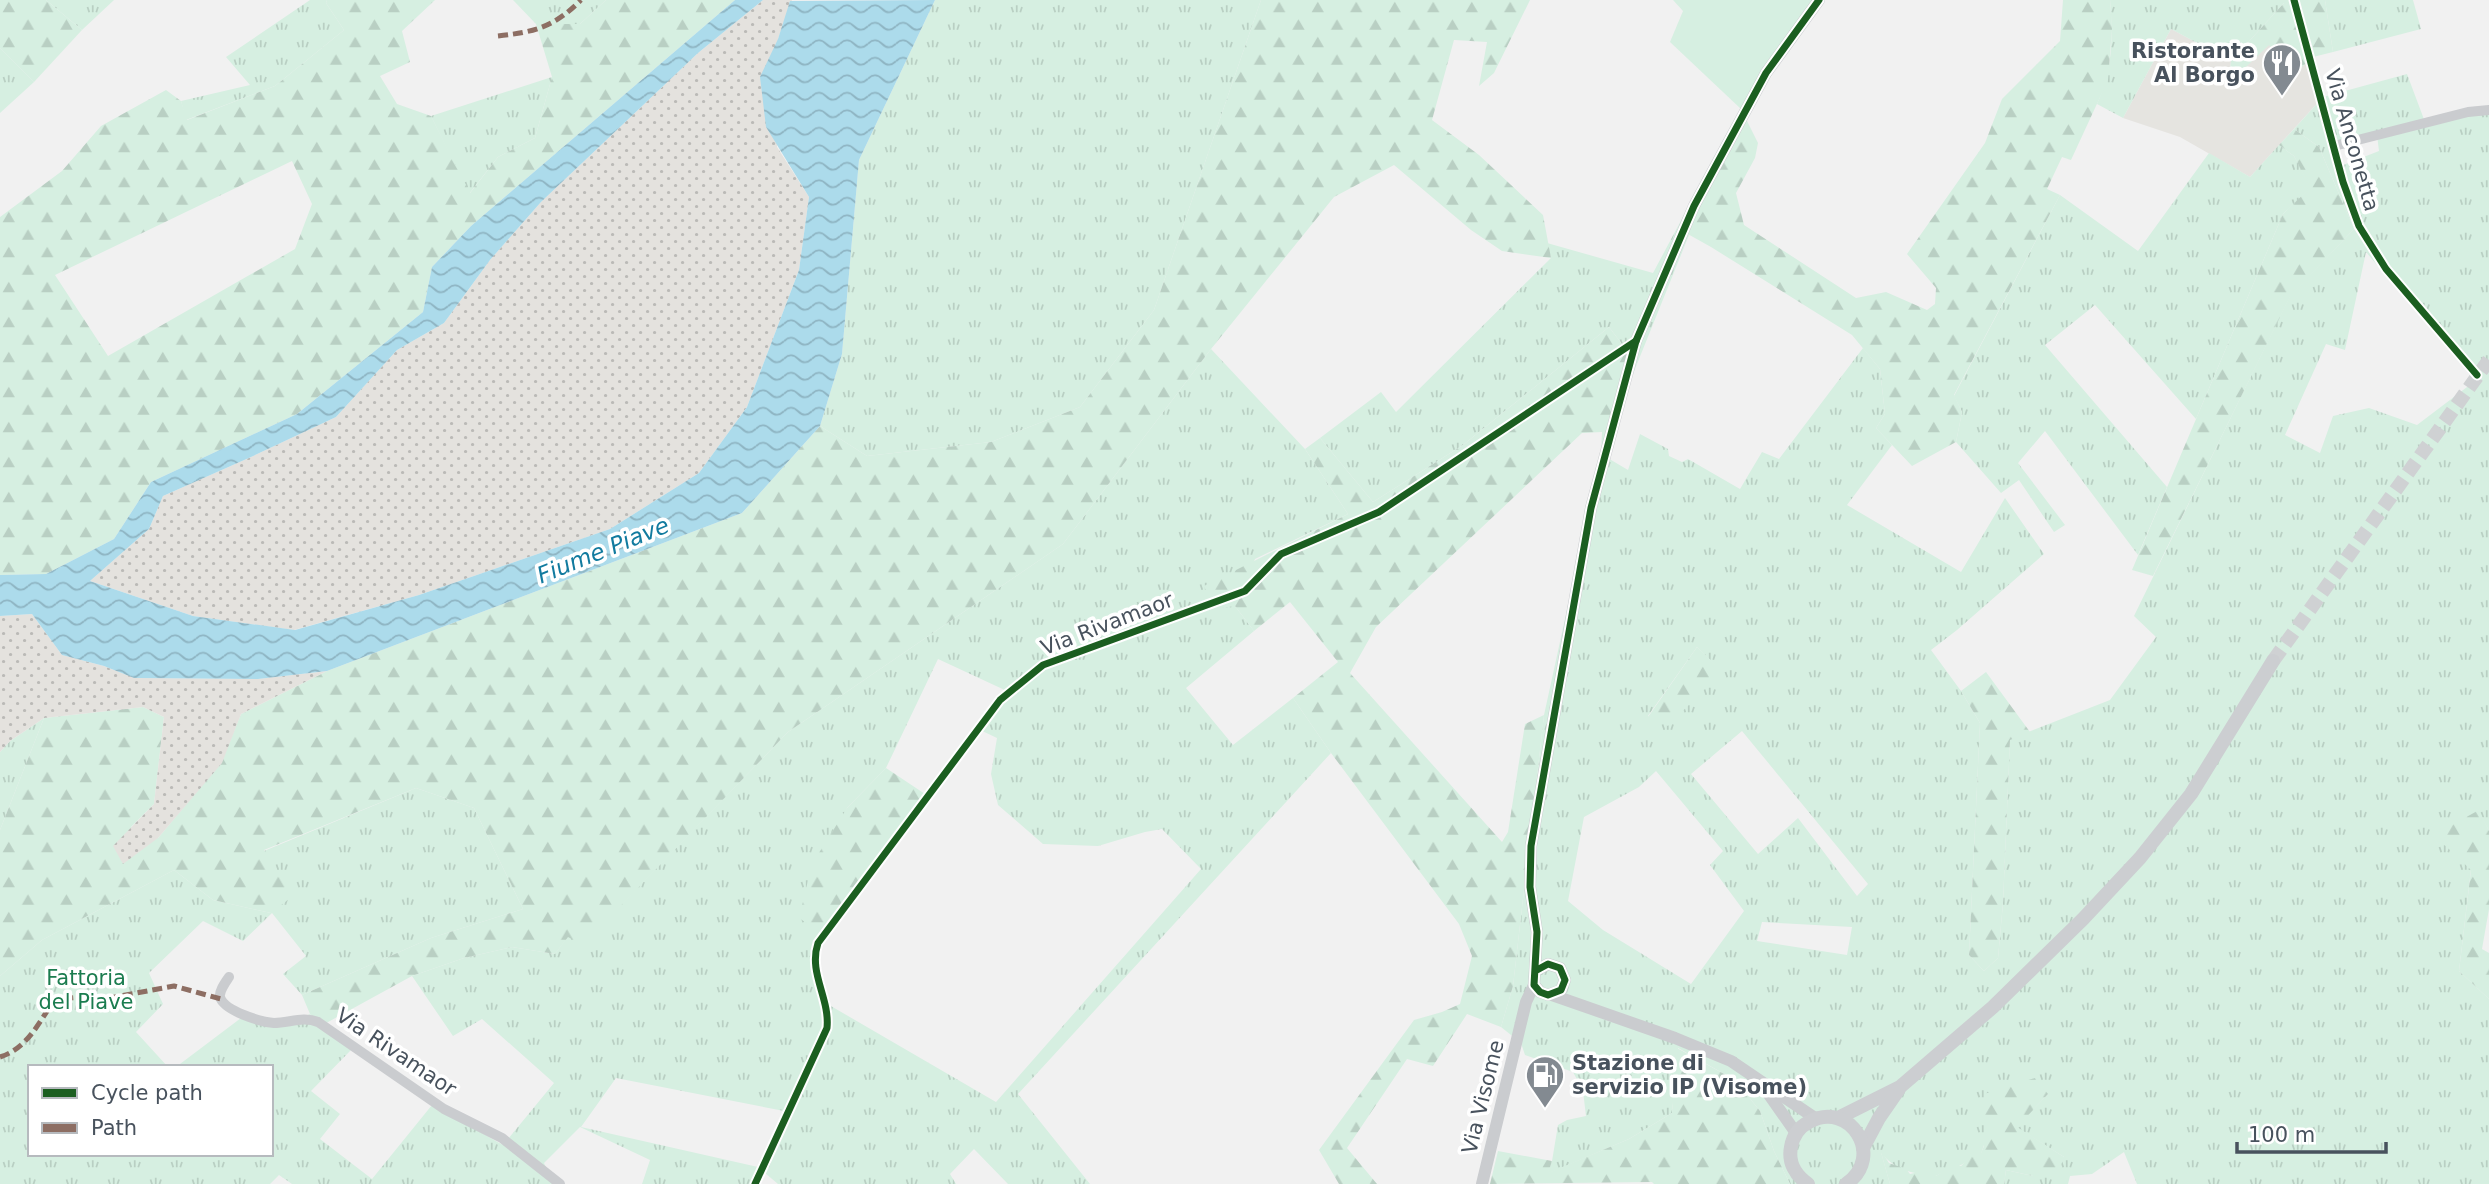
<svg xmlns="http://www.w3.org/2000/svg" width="2489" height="1184" font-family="'DejaVu Sans',sans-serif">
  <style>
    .commercial { fill: #e5e4e0 }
    .grass { fill: url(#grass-tufts); fill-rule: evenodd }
    .forest { fill: url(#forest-firs); fill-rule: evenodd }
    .sand { fill: url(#sand-dots) }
    .garden { fill: #d6efe1 }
    .water { fill: url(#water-waves) }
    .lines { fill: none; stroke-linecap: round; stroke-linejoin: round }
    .secondary-tunnel { stroke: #cfd1d3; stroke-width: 14; stroke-dasharray: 14 7; stroke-linecap: butt }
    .minor { stroke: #cacccf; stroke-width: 10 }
    .tertiary { stroke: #cacccf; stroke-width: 12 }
    .secondary { stroke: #ccced1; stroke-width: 14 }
    .quiet { stroke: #8d6e63; stroke-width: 5; stroke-dasharray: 10 5; stroke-linecap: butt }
    .cycleway-casing { stroke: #fff; stroke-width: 11 }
    .cycleway { stroke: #1b5e20; stroke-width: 7 }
    .labels { text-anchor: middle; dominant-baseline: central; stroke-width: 7; stroke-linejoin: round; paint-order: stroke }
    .poi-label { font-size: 21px; font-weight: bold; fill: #48525d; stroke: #fff; text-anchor: end }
    .street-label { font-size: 21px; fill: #48525d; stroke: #fff }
    .park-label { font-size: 21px; fill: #1b7c4f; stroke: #fff }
    .water-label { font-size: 23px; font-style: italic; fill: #127b9f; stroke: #fff }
  </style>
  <defs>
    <pattern id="grass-tufts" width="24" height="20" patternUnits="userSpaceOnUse" patternTransform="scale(1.75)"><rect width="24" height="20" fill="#d6efe1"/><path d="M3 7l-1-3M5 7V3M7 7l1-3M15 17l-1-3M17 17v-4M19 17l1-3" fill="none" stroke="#b9cfc3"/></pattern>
    <pattern id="forest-firs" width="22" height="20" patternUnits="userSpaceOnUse" patternTransform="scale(1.75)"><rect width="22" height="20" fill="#d6efe1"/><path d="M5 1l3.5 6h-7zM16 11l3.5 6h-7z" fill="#b9cfc3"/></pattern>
    <pattern id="sand-dots" width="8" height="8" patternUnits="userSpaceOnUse" patternTransform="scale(1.75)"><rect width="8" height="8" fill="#e4e2de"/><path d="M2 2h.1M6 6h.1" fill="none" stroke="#bbbab7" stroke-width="1.8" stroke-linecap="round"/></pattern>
    <pattern id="water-waves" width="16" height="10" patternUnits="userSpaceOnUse" patternTransform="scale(1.75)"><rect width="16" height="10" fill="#acdbeb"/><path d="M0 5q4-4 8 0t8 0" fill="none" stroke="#8eb4c2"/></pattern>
  </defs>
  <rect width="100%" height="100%" fill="#f1f1f1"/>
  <!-- commercial -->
  <path class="commercial" d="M2171,29L2231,61L2228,83L2269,44L2313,57L2323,97L2250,177L2180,137L2123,118Z"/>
  <!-- grass -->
  <g class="grass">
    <path d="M46,0H114L82,30Z"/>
    <path d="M310,0H327L326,3L344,30L275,86L186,120L181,101L250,85L226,57Z"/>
    <path d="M513,0H606L580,24H536Z"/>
    <path d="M935,0H1261L1154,310L1080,407L991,442L867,456L820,426L842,354L859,160Z"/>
    <path d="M2110,0H2284V3L2231,61L2171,29L2123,118L2097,104C2113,69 2113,38 2110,0Z"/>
    <path d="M2325,0H2413L2421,29L2333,52Z"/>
    <path d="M0,48L34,82L0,113Z"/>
    <path d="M2407,74L2425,122L2489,110V831L2478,810L2459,971L2489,999V1184H2137L2124,1152L2092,1174L2070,1176L2068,1184H2004L2006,1170L2033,1176L2064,1157L2016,1127L2048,1094H1984V1145L1981,1154C1969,1158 1968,1162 1959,1166C1951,1171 1946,1170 1936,1176C1915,1174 1894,1171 1881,1152L1890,1184H1790L1774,1151L1760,1111L1735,1080L1678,1048L1672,1113L1629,1139L1547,1174L1552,1161L1558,1125L1567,1120L1586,1116L1583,1091L1573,1072L1525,1055L1521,1043L1501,1027L1513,986L1544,715L1601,454L1628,470L1640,434L1668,449L1669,456L1682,462L1688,459L1740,489L1762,452L1779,459L1863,348L1880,369L1885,414L1876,428L1892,445L1847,505L1961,572L2005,498L2044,554L1957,630L1931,650L1961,691L1980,723L1969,955L1984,971L1998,958L2003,903L2010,739L2110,700L2156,637L2134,616L2290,296L2354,229L2319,147L2294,129L2323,97ZM2377,135L2379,151L2338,167L2333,145ZM2366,252L2475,381L2417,425L2369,408L2333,416L2320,453L2285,435L2326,344L2345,350ZM1697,647L1721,671L1649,717L1648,716ZM1742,731L1868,884L1857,896L1798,818L1758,854L1691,774ZM1656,771L1723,851L1710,865L1744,911L1691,984L1603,930L1568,901L1584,817L1639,787ZM1762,922L1852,927L1847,955L1757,941Z"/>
    <path d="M552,77L535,138L498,157L469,194L431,116Z"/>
    <path d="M2279,145L2294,156L2311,188L2283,214L2196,419L2095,305L2045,345L2167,487L2138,555L2045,431L2018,463L2065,525L2054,532L2019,480L2001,493L1956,442L1962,412L1954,396L2060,195L2138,251L2209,153L2250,177Z"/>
    <path d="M1677,228L1689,235L1637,364L1609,327L1463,445L1373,502L1320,438L1381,392L1396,412L1551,258L1547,243L1653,273Z"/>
    <path d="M1211,349L1305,449L1348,514L1255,559L1235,606L1254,631L1186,688L1233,745L1293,698L1331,753L1018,1094L1090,1184H1008L974,1149L950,1174L956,1184H778L758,1167L753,1184H642L650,1160L580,1127L544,1163L554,1184H292L279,1175L270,1184H0V976L42,940L174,870L213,900L271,913L264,851L416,788L474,808L523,909L431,938L302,995L283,974L306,956L272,913L243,941L203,921L149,973L163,1004L136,1032L168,1067H30V1154H271V1067H176L241,1018L276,1028L310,1014L319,1027L351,1050L311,1091L340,1114L320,1139L372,1179L432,1105L503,1145L554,1083L482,1019L453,1036L412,976L464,958L512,947L555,954L568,936L583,944L788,732L1063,544ZM938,659L1009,692L978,729L997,738L991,774L998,805L1043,844L1098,846L1145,832L1162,829L1201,869L996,1102L824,1002L818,943L823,934L847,808L886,768ZM616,1078L784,1111L758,1167L581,1127Z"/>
    <path d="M44,718L0,830V752L10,741Z"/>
  </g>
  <!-- forest -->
  <g class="forest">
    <path d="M0,0H46L82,30L34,82L0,48Z"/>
    <path d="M327,0H435L402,31L410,62L380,76L397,104L431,116L470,193L498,157L535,138L552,77L536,24H580L606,0H735L471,226L432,267L423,312L297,414L151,482L114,539L46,574L0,575V217L62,171L101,126L166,90L181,101L187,120L275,86L344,30L326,3ZM292,161L312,204L295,249L108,356L55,275Z"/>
    <path d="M1261,0H1530L1494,73L1479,86L1487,42L1454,40L1432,120L1479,155L1543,215L1551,258L1502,251L1471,230L1394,165L1334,197L1211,349L1063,544L788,732L583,945L568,937L555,954L512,947L464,958L412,976L319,1027L310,1014L302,995L431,938L523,909L474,808L416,788L264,850L294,895L271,913L213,900L174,870L42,940L0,976V830L44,718L143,707L164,717L154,804L131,827L158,838L221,763L241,714L327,671L742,513L820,426L867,456L991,442L1080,407L1154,310Z"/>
    <path d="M2063,0H2110L2112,29L2108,80L2071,160L2062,157L2047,189L2060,195L1954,395L1962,412L1956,442L1912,466L1876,428L1885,414L1880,369L1852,335L1711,247L1677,228L1741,109L1758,143L1755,158L1736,193L1744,225L1856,298L1886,292L1927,310L1935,304L1936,288L1907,254L1985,143L2002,99L2060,41Z"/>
    <path d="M2284,0H2325L2333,52L2313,57L2295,73L2269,45L2228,84L2231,61L2284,3Z"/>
    <path d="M2294,129L2319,147L2354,229L2290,297L2153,576L2132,570L2283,214L2310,188L2294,156L2279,145Z"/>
    <path d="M1609,327L1637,364L1601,454L1602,432L1582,433L1376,627L1350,673L1502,842L1508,832L1525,724L1544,715L1513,986L1501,1027L1467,1014L1433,1066L1407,1059L1347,1148L1377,1184H1339L1319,1150L1414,1020L1442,1012L1460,1004L1472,956L1459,924L1331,753L1293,698L1338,662L1290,602L1254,631L1235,606L1214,609L1204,586L1348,514L1305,449L1320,438L1373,502L1463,445Z"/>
    <path d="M1697,647L1722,671L1668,726L1648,717Z"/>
    <path d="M1986,672L2030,732L2010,740L2003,903L1998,958L1984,971L1969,955L1980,723L1961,691Z"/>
    <path d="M886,768L928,796L823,934L799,918L812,864L847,808Z"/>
    <path d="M2479,810L2489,831V909L2482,949L2489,953V999L2459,971L2471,870L2434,835Z"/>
    <path d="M1677,1048L1735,1080L1760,1111L1774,1151L1790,1184H1654L1652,1182L1490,1184L1498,1151L1552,1161L1548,1173L1629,1139L1672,1113Z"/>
    <path d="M2035,1078L2048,1094L2017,1127L2064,1157L2057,1176H2033L2006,1170L2004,1184H1890L1880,1149L1889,1163L1906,1169L1910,1174L1928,1170L1936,1176L1953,1165L1961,1166L1975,1152L1981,1153L1984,1146V1094Z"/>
  </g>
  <!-- sand -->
  <g class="sand">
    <path d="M763,0H792L778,39L777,147L809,197L799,270L747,407L699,473L610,529L419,595L294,630L193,616L90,581L149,529L163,496L251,457L336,417L397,350L444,323L490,260L541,202L698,53Z"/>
    <path d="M32,614L62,655L104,666L134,678L258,679L327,671L241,714L222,763L158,838L123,864L113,846L154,804L164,717L143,707L44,718L10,741L0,752V616Z"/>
  </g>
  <!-- garden -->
  <path class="garden" d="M1673,0H1817L1741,109L1670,42L1683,11Z"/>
  <!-- water -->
  <path class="water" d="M735,0H763L698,53L541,202L490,260L444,323L397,350L336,417L251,457L163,496L149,529L90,581L193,616L295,630L419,595L610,529L699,473L747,407L799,270L809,197L766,127L760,77L778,39L790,1L935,0L859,160L842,354L820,426L742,513L327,671L258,679L134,678L104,666L62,655L32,614L0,616V575L46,574L114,539L151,482L297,414L423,312L432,267L471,226Z"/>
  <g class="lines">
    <!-- secondary-tunnel -->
    <path class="secondary-tunnel" d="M2273,661L2489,360"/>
    <!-- minor -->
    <g class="minor">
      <path d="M2294,0L2343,182L2359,226L2386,269L2477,375"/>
      <path d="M2334,146L2468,112L2489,110"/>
      <path d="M229,977C225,983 219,991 220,997C224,1011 261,1022 274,1023C289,1023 303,1016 318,1022L444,1109L502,1138L560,1184"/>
      <path d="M755,1184L827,1028C830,998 808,973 818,943L1000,700L1043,665L1245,591L1281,554L1379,512L1636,341"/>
    </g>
    <!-- tertiary -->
    <g class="tertiary">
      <path d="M1537,970L1548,964L1560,968L1565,980L1561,990L1548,995L1540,992L1534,985L1537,932L1530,887L1531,846L1591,508L1636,341L1694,206L1766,73L1819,0"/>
      <path d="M1552,995L1675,1038L1731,1061L1815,1118"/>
      <path d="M1763,1086L1796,1133"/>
      <path d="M1482,1184L1526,1002L1534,985"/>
    </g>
    <!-- secondary -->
    <g class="secondary">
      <path d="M1838,1118L1900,1087L1993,1007L2083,919L2140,858L2191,794L2273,661"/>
      <path d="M1863,1148L1879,1118L1899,1089"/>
      <path d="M1808,1184C1795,1175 1788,1162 1791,1147C1793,1136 1799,1127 1809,1122C1850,1099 1886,1157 1846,1184"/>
    </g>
    <!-- quiet -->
    <g class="quiet">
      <path d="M498,36C535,32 554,27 581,0"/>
      <path d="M0,1057C28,1048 39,1022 55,999L82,997L104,999L174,986L221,999"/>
    </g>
    <!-- cycleway casing -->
    <g class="cycleway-casing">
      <g id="cycleway">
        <path d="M2294,0L2343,182L2359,226L2386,269L2477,375"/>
        <path d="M1537,970L1548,964L1560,968L1565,980L1561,990L1548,995L1540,992L1534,985L1537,932L1530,887L1531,846L1591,508L1636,341L1694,206L1766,73L1819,0"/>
        <path d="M755,1184L827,1028C830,998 808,973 818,943L1000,700L1043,665L1245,591L1281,554L1379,512L1636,341"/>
      </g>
    </g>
    <!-- cycleway -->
    <use href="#cycleway" class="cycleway"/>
  </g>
  <!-- icons -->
  <defs>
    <g id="restaurant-pin" transform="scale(2.0125)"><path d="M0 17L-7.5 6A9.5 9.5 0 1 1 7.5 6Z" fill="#838a91" stroke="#fff"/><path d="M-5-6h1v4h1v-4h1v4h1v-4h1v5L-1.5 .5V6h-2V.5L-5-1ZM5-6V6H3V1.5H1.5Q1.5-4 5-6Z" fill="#fff"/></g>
    <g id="fuel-pin" transform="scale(2.0125)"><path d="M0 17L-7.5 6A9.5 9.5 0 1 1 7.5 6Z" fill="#838a91" stroke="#fff"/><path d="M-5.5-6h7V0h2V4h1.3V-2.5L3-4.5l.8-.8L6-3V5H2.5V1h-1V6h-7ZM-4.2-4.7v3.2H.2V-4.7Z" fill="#fff"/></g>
  </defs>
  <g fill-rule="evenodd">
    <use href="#restaurant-pin" x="2282" y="63"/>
    <use href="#fuel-pin" x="1545" y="1075"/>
  </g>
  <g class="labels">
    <!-- poi labels -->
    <g class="poi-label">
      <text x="2255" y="51">Ristorante<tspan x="2255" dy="24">Al Borgo</tspan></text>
      <text x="1572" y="1063" text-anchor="start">Stazione di<tspan x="1572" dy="24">servizio IP (Visome)</tspan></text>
    </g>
    <!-- street labels -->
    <g class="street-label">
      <text transform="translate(2352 140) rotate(74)">Via Anconetta</text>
      <text transform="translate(1107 624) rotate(-21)">Via Rivamaor</text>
      <text transform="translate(396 1052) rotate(34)">Via Rivamaor</text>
      <text transform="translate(1483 1097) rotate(-76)">Via Visome</text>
    </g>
    <!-- park labels -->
    <g class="park-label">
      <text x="86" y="978">Fattoria<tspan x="86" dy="24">del Piave</tspan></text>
    </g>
    <!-- water labels -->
    <g class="water-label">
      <text transform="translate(603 550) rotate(-22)">Fiume Piave</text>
    </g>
  </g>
  <!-- legend -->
  <rect x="28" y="1065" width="245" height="91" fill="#ffffff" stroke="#b6babe" stroke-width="2"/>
  <rect x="42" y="1088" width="35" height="10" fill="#1b5e20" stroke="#b6babe" stroke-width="2"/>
  <text x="91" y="1100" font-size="21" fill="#48525d">Cycle path</text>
  <rect x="42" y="1123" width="35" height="10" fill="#8d6e63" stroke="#b6babe" stroke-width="2"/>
  <text x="91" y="1135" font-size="21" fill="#48525d">Path</text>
  <!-- scale -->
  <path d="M2237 1142v10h149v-10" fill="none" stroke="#48525d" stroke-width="3.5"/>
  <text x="2248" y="1142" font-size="21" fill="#48525d" stroke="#ffffff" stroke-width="5" paint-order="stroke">100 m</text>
</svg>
